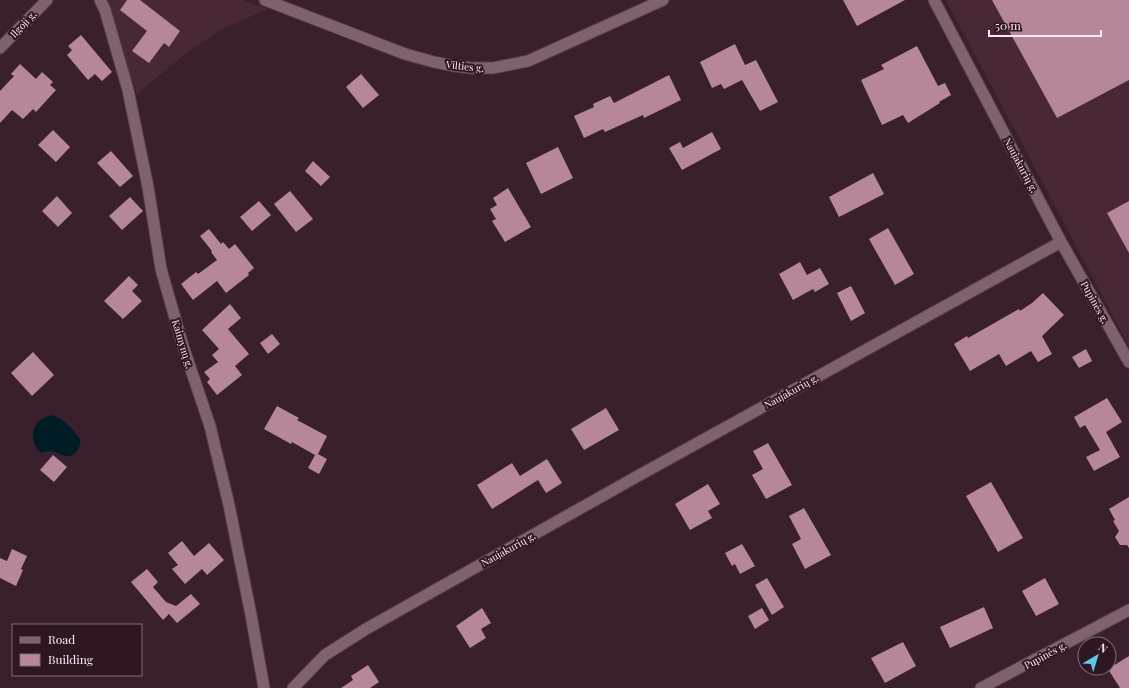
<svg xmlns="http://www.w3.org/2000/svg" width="1129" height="688" font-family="'Playfair Display',serif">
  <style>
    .built { fill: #482737 }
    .water { fill: #001d25 }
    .building { fill: #b6869b }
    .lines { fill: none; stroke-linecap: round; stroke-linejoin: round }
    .minor-casing { stroke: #553f4a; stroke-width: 13 }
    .minor { stroke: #80616f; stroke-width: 11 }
    .labels { text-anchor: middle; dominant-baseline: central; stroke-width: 4; stroke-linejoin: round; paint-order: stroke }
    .street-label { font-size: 10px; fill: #fceaf2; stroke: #2f1623 }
  </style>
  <rect width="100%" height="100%" fill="#3a202c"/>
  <!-- built -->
  <g class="built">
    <path d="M103,0H242L268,9L224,28L185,54L137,94Z"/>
    <path d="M946,0H1129V346Z"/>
  </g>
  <!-- water -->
  <path class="water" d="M51,415C64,418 73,429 80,439C82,447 74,458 65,456C60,455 56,452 52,451C49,451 45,452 42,453C31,446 30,430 39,421C43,418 47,417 51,415Z"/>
  <!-- building -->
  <g class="building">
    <path d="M127,0H140L180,31L169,47L164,43L149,63L132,51L147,31L120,10Z"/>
    <path d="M843,0H905L857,26Z"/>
    <path d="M992,0H1129V80L1057,118Z"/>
    <path d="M81,35L112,72L102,81L95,74L88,80L67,55L72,50L68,46Z"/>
    <path d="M735,44L745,65L756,60L778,102L760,111L742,80L724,89L721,84L712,88L700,62Z"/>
    <path d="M917,46L938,86L945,83L951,95L939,102L940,103L908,123L903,115L882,125L861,80L884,69L881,65Z"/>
    <path d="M20,64L36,79L42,72L53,82L50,85L56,90L36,112L33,109L23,119L12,110L0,123V91L14,76L11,74Z"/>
    <path d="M361,74L379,95L363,108L346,87Z"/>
    <path d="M669,75L681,100L644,118L643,115L605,132L603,129L584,138L574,116L594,107L593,104L610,96L614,103Z"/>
    <path d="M53,130L70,147L56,162L38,145Z"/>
    <path d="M712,132L721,149L682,170L669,148L680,142L683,148Z"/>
    <path d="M558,147L573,178L541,194L526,163Z"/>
    <path d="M111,151L133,176L120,187L97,163Z"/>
    <path d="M313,161L330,177L321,186L305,171Z"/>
    <path d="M873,173L884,194L839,217L829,197Z"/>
    <path d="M508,188L531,227L505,242L492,221L496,219L490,209L497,205L493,198Z"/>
    <path d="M290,191L313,219L296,232L274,204Z"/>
    <path d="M57,196L72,213L58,227L42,211Z"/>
    <path d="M130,197L143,211L122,230L109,216Z"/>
    <path d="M259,201L271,215L252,231L240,217Z"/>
    <path d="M1129,201V253L1107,213Z"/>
    <path d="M888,228L914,274L895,285L869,239Z"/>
    <path d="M209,229L221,244L223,242L229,249L235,244L254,268L248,273L249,275L226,293L217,281L193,300L181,284L196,272L198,274L217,260L211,252L212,251L200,236Z"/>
    <path d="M800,262L807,275L820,268L829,284L815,292L813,289L793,300L779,274Z"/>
    <path d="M129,276L138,285L132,291L142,301L123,319L104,301Z"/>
    <path d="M851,286L865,313L851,321L837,293Z"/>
    <path d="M1043,293L1064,315L1042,336L1052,354L1038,362L1031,351L1006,366L999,354L970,371L954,344L967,336L968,338L1019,309L1020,311L1032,303Z"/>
    <path d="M230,304L241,318L228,329L249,354L235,366L242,375L217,395L207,382L210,379L204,372L218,362L212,355L219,349L202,330Z"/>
    <path d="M272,334L280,344L268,354L260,343Z"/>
    <path d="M1086,349L1092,361L1079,368L1072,357Z"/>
    <path d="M33,352L54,375L32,396L11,373Z"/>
    <path d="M1107,398L1122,422L1106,432L1120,457L1094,471L1086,457L1100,450L1085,425L1080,428L1074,417Z"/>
    <path d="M277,406L299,418L297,420L327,436L318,454L327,459L319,474L308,468L315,455L292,442L291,444L264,429Z"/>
    <path d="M606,408L619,430L584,450L571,429Z"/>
    <path d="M768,443L792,485L766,499L752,475L763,469L753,451Z"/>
    <path d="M53,455L67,467L54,482L40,470Z"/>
    <path d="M547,459L562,483L546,493L538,480L492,509L477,485L512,463L520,476Z"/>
    <path d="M991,482L1023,538L998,552L966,496Z"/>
    <path d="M708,484L720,504L708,511L712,518L690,530L675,504Z"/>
    <path d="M1129,497V548L1127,545H1120L1115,537L1119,531L1113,521L1115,520L1109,509Z"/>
    <path d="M804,508L831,555L805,569L792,544L801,539L789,516Z"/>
    <path d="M182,541L194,556L209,543L224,560L207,575L202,569L185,584L172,569L178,565L168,553Z"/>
    <path d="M742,544L755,566L740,574L735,564L732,566L725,553Z"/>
    <path d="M12,549L27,556L21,569L23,570L16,586L0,578V558L7,561Z"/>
    <path d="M147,569L158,582L153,587L166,602L176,606L191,594L200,604L177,623L169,614L163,620L131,582Z"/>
    <path d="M767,578L784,607L772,615L755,585Z"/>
    <path d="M1045,578L1059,604L1036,616L1022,591Z"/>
    <path d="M984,607L993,628L950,648L940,627Z"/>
    <path d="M482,608L491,623L481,629L486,638L470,648L456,626Z"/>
    <path d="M762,608L769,620L755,629L748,616Z"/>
    <path d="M903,642L916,666L885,683L871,658Z"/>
    <path d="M1129,656V688H1120L1108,669Z"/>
    <path d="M368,665L379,682L370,688H341L353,680L351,676Z"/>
  </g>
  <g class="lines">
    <!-- minor casing -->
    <g class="minor-casing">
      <g id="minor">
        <path d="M100,0L105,10L128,90L148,187L161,269L183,346L210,426L229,505L251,615L264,688"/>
        <path d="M265,0L405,54L434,62L454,66L472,68H493L528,61L663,0"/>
        <path d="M0,48L47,0"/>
        <path d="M1061,242L1129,362"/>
        <path d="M293,688L325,655L366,629L636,477L1061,242L934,0"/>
        <path d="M981,688L1129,610"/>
      </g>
    </g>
    <!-- minor -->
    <use href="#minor" class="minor"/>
  </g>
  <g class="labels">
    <!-- street labels -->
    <g class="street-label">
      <text transform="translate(23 24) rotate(-46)">Ilgoji g.</text>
      <text transform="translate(465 66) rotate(6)">Vilties g.</text>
      <text transform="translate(1021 165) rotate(62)">Naujakurių g.</text>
      <text transform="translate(1095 302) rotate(61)">Pupinės g.</text>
      <text transform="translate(183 344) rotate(73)">Kaimynų g.</text>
      <text transform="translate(791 391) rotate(-29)">Naujakurių g.</text>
      <text transform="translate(508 549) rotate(-29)">Naujakurių g.</text>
      <text transform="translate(1045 655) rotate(-28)">Pupinės g.</text>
    </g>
  </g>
  <!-- legend -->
  <rect x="12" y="624" width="130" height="52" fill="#2f1623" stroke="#816b76"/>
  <rect x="20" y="637" width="20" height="6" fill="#80616f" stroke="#816b76"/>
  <text x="48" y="644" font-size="12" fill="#fceaf2">Road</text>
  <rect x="20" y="654" width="20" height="12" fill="#b6869b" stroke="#816b76"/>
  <text x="48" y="664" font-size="12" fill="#fceaf2">Building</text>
  <!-- north arrow -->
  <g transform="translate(1097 656) rotate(38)"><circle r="19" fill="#2f1623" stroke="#816b76"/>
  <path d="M0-3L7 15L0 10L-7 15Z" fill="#5dc7e8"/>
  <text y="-6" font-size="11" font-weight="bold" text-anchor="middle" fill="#fceaf2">N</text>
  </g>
  <!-- scale -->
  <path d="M989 30v6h112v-6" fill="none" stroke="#fceaf2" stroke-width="2"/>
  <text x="995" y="30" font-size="12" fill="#fceaf2" stroke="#2f1623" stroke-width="3" paint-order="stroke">50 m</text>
</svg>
